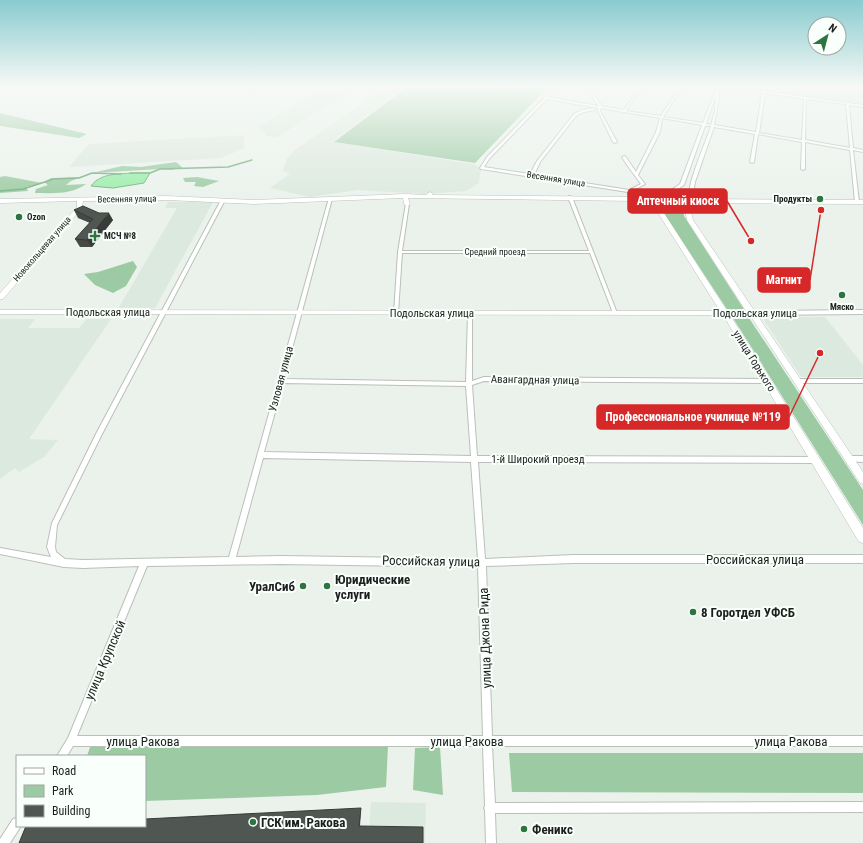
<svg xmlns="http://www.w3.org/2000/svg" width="863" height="843" font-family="'Roboto Condensed',sans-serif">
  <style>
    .built { fill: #dce9de }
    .green { fill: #9ccba3 }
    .water { fill: #9bedaa; stroke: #75af80 }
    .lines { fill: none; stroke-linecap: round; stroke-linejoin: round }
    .stream { stroke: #75af80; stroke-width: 1.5 }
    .street-casing { stroke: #b9c0ba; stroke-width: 2 }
    .secondary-casing { stroke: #b9c0ba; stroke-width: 1 }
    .street { fill: #fff; fill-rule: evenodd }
    .secondary { fill: #fff; fill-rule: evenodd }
    .wall { fill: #454a46 }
    .shaded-wall { fill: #383c39 }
    .building { fill: #505651; stroke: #383c39 }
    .poi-dot { fill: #2e7440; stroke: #f9fffa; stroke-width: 1.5 }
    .labels { text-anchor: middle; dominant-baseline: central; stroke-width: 4; stroke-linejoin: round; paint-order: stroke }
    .far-street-label { font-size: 9px; fill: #1c1f1d; stroke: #f9fffa }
    .far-poi-label { font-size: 9px; font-weight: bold; fill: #1c1f1d; stroke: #f9fffa; text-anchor: start }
    .street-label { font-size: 11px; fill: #1c1f1d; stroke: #f9fffa }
    .near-street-label { font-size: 13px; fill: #1c1f1d; stroke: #f9fffa }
    .near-poi-label { font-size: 13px; font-weight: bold; fill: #1c1f1d; stroke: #f9fffa; text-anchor: start }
    .leader { fill: none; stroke: #d62828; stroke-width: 1.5 }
    .callout-dot { fill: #d62828; stroke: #f9fffa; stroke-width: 1.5 }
    .callout { fill: #d62828; stroke: #d62828; stroke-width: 1.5 }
    .callout-label { font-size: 12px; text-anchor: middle; font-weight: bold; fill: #fff }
  </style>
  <rect width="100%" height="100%" fill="#ebf2ec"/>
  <!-- built -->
  <g class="built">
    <path d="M327,87H356L276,138L267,136L258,127Z"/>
    <path d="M386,87H404L332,142L474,164L481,169L479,183L466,191L425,194L358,190L310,197L270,188L290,174L283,171L287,158L295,150Z"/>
    <path d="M740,87H863V104Z"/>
    <path d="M244,135V148L221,158L69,167L89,144Z"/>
    <path d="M168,202H213L155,308L118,309L177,208H165Z"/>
    <path d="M762,317H825L863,365V377H801Z"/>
    <path d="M0,319H35L28,328H79L87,319H111L29,439L58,440L44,457L19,472L15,468L0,479Z"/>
    <path d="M371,802L426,803L425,843H368Z"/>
  </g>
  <!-- green -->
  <g class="green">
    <path d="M407,87H548L475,163L334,142Z"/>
    <path d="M0,113L87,134L79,138L0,126Z"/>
    <path d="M176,162L183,168L171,170L160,169L92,173L122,166L141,167Z"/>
    <path d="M5,176L42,183L26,187L28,191L0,193V177Z"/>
    <path d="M82,177L71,181L66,185L86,184C71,195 53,193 35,193L36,189L48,185L44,182L51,178Z"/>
    <path d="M197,177L219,181L203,187L194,186L196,182H185L183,178Z"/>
    <path d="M659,206H683L684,216L745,311H728Z"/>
    <path d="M133,261L137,267L126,286L113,293L95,285L84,274L98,272Z"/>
    <path d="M733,318H749L863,490V525Z"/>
    <path d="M388,746L386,787L317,795L145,801V756H87L90,747Z"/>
    <path d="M440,747L443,795L413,790L415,748Z"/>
    <path d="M509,753H863V793L512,792Z"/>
  </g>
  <!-- water -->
  <path class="water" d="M133,173H150L144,183L113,188L91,186C100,173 119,174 133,173Z"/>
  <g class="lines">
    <!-- stream -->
    <g class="stream">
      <path d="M130,173H150L160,169L228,167L252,160"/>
      <path d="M0,191L23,189L54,179L79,178L92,173L121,174"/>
    </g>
    <!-- street casing -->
    <g class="street-casing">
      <g id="street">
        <path d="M553,87H555L548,97L598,106L587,87H589L601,105V106L624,110L640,87H642L626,111L661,116L680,87H682L663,117L703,123L717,87H719V100L714,125L756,132L762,93L725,88L724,87L764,91L863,105V107L849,105L853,148L863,150V152L853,150L859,202L857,203L855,202L850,150L805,142V169L803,170L801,169L802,142L758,134L754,162L752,163L750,162L755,134L714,127L695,182L692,201L689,202C686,185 705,145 711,126H705L684,185L669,195H667V193L680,184L702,125L662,118L660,132L638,175L645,184L632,191L633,200L630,199L628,192L481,169L480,168L487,157L545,97ZM765,93L804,99L802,140L759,133ZM716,95L715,111L711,125L706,124ZM547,99L598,108V111L613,142L615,143L617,142L600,111L601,108L623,112L624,113L625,112L660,118L656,132L636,172L625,156L622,157L627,165L641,184L629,190L534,175L540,162L576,116L584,112L595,110L594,108L582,110L574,114L537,161L530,174L484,167L489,159ZM806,99L846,104L850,148L805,140Z"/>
        <path d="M569,196L572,197L617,313V314H613V313L590,253H402L398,313V314H394V313L398,252L406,203L409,204L402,251H589L568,197Z"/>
        <path d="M329,198L332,199L284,379L466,382L468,313L470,311L472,313V381L484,377L767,379L770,381L767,383L484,381L472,385L477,456L816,457L818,458L819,460L818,462L816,463L478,462L485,559L573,555H863V563H573L486,566L492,736H863V746H492L495,803L863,802V812L495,813L496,843H486L485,810L484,808L485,806L483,746H73L67,756H57L68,738L139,566L83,568L64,567L0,554V548L51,557L47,547L52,523L97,432L221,200L223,199L225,200L102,434L57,525L55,547L56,552L65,559L83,560L229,557ZM283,383L466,386L471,456L264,452ZM263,458L471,462L478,559L281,556L236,557ZM281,564L478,567L483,736H77L147,566Z"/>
        <path d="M863,310V314L752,315L750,313L752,311Z"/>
        <path d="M797,379H863V383H797L794,381Z"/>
        <path d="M849,456H863V462L847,461L846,459L847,457Z"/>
        <path d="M17,818V826H21L10,843H0V839L13,819Z"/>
      </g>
    </g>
    <!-- secondary casing -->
    <g class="secondary-casing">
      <path id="secondary" d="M430,192L433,194L432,195L636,197L646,199C654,188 680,194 691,199L863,200V204L693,203L690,207L693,220L863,472V484L860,483L750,315H730L863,528V543L859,542L723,315L0,314V310L720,311L653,205L636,201L408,198L410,204L407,206L404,204L403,198L254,204L167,200L83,201L82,208L3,299H0V293L77,207V201L0,203V199L167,196L254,200L405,194L426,195ZM670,196L687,202V204L685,206H672L651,200L659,197ZM660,207L672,210L685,209L687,220L746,311H727Z"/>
    </g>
    <!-- street -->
    <use href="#street" class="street"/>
    <!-- secondary -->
    <use href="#secondary" class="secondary"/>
  </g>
  <!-- wall -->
  <path class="wall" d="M74,210L113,220L92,247H80L75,239L90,223L78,218Z"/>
  <!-- shaded-wall -->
  <g class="shaded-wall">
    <path d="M109,213L113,220L92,247L87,240Z"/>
    <path d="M361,808L360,826H359Z"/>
  </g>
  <!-- building -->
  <g class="building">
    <path d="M83,206L99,213H109L87,240L75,239L93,219L74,210Z"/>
    <path d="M361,808L359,826L423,827V843H19L26,826H145V819Z"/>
  </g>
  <!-- sky -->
  <linearGradient id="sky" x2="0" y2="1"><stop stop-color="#89cbcf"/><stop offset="0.42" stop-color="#f6f9f6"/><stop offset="1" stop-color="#f6f9f6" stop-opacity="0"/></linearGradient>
  <rect width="863" height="205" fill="url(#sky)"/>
  <!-- markers -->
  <g class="poi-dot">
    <circle cx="820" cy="199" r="4"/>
    <circle cx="19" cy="217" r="4"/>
    <path d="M93 230h4v4h4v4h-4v4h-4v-4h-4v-4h4z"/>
    <circle cx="842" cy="295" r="4"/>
    <circle cx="303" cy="586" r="4"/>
    <circle cx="327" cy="586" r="4"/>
    <circle cx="693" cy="612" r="4"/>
    <circle cx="253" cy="822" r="4"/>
    <circle cx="524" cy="829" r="4"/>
  </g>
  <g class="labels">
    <!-- far-street labels -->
    <g class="far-street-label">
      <text transform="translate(556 179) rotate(9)">Весенняя улица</text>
      <text transform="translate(127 199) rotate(-1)">Весенняя улица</text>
      <text transform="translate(42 249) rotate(-49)">Новокольцевая улица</text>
      <text x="495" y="252">Средний проезд</text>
    </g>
    <!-- far-poi labels -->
    <g class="far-poi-label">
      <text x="812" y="199" text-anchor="end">Продукты</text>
      <text x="27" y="217">Ozon</text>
      <text x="104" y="236">МСЧ №8</text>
      <text x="842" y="307" text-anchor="middle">Мяско</text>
    </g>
    <!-- street labels -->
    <g class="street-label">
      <text x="108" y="312">Подольская улица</text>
      <text x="432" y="313">Подольская улица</text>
      <text x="755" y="313">Подольская улица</text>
      <text transform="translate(754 361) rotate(58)">улица Горького</text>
      <text transform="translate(281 379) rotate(-75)">Узловая улица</text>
      <text transform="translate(535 380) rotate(1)">Авангардная улица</text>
      <text x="538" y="459">1-й Широкий проезд</text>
    </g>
    <!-- near-street labels -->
    <g class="near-street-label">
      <text x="755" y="559">Российская улица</text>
      <text transform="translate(431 561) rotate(1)">Российская улица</text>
      <text transform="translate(485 638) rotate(-92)">улица Джона Рида</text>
      <text transform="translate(105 660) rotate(-67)">улица Крупской</text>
      <text x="143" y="741">улица Ракова</text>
      <text x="467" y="741">улица Ракова</text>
      <text x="791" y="741">улица Ракова</text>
    </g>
    <!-- near-poi labels -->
    <g class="near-poi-label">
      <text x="335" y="579">Юридические<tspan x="335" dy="15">услуги</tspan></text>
      <text x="295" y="586" text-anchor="end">УралСиб</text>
      <text x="701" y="612">8 Горотдел УФСБ</text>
      <text x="261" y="822">ГСК им. Ракова</text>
      <text x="532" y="829">Феникс</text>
    </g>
  </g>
  <!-- callouts -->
  <path class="leader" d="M751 241L727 201M821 210L810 280M820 353L789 417"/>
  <g class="callout-dot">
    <circle cx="751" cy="241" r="4"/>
    <circle cx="821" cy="210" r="4"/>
    <circle cx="820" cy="353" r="4"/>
  </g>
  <g class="callout">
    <rect x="628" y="189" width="99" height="24" rx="4"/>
    <rect x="758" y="268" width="52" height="24" rx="4"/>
    <rect x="597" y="405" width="192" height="24" rx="4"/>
  </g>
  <g class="callout-label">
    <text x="678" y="205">Аптечный киоск</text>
    <text x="784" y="284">Магнит</text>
    <text x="693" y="421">Профессиональное училище №119</text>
  </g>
  <!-- legend -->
  <rect x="16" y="755" width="130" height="72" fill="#f9fffa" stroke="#a1a5a2"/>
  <rect x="24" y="768" width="20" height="6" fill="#ffffff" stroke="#a1a5a2"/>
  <text x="52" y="775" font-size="12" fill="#1c1f1d">Road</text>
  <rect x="24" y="785" width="20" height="12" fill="#9ccba3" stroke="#a1a5a2"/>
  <text x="52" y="795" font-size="12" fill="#1c1f1d">Park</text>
  <rect x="24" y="805" width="20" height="12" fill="#505651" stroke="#a1a5a2"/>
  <text x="52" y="815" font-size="12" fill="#1c1f1d">Building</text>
  <!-- north arrow -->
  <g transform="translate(827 36) rotate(36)"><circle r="19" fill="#f9fffa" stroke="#a1a5a2"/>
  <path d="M0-3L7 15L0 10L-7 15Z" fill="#2e7440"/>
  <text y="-6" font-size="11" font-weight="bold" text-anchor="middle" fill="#1c1f1d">N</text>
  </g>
</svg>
